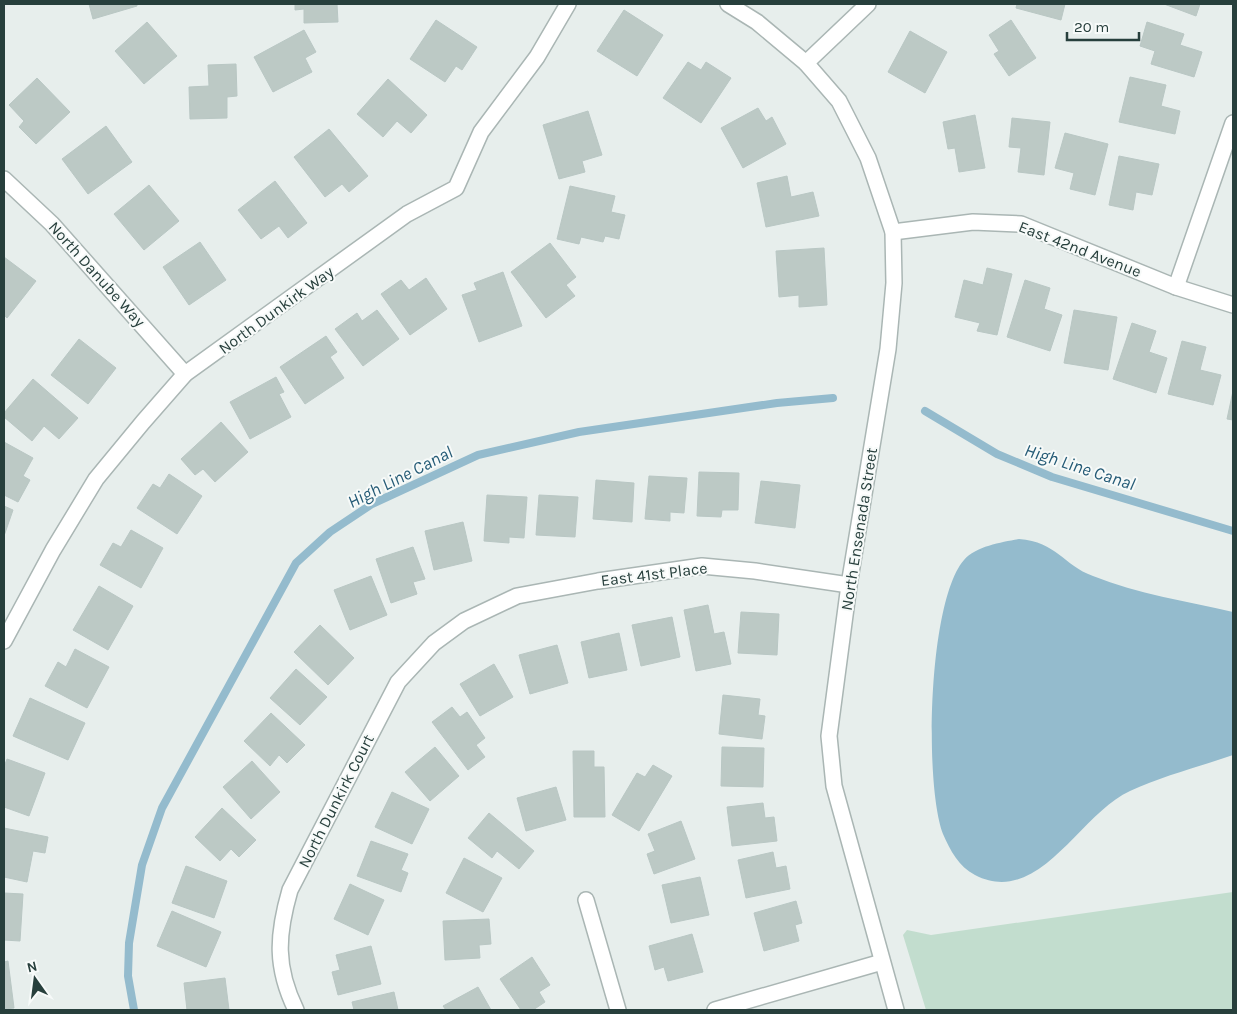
<svg xmlns="http://www.w3.org/2000/svg" width="1237" height="1014" font-family="Karla,sans-serif">
  <style>
    .green { fill: #c2ddce }
    .water { fill: #94bbcd }
    .lines { fill: none; stroke-linecap: round; stroke-linejoin: round }
    .stream { stroke: #94bbcd; stroke-width: 8 }
    .building { fill: #bcc9c5; stroke: #b9c7c4 }
    .minor-casing { stroke: #aab6b4; stroke-width: 18 }
    .tertiary-casing { stroke: #aab6b4; stroke-width: 18 }
    .minor { stroke: #fff; stroke-width: 15 }
    .tertiary { stroke: #fff; stroke-width: 15 }
    .labels { text-anchor: middle; dominant-baseline: central; stroke-width: 4; stroke-linejoin: round; paint-order: stroke }
    .street-label { font-size: 16px; fill: #273f3c; stroke: #f7faf9 }
    .water-label { font-size: 18px; font-style: italic; fill: #255b76; stroke: #f7faf9 }
  </style>
  <rect width="100%" height="100%" fill="#e7eeec"/>
  <!-- green -->
  <path class="green" d="M1233,892V1010H926L903,935L907,930L931,935Z"/>
  <!-- water -->
  <path class="water" d="M1019,539C1057,542 1063,565 1093,576C1138,594 1186,601 1233,612V755C1199,767 1162,776 1130,791C1079,814 1039,908 975,875C959,867 950,850 943,834C924,784 928,601 964,560C976,546 1002,542 1019,539Z"/>
  <g class="lines">
    <!-- stream -->
    <g class="stream">
      <path d="M925,411L997,454L1052,477L1233,531"/>
      <path d="M134,1010L128,976L129,943L142,865L162,808L296,563L330,532L372,504L478,455L579,432L777,403L833,398"/>
    </g>
  </g>
  <!-- building -->
  <g class="building">
    <path d="M89,4H137V6L93,19Z"/>
    <path d="M295,4H337L338,22L304,23V9L295,10Z"/>
    <path d="M1017,4H1065L1061,20L1016,8Z"/>
    <path d="M1164,4H1200L1196,16Z"/>
    <path d="M624,10L663,35L637,76L597,51Z"/>
    <path d="M436,20L477,47L462,70L456,66L445,82L410,59Z"/>
    <path d="M1011,20L1036,58L1009,76L994,54L999,51L989,35Z"/>
    <path d="M147,22L177,56L144,84L115,51Z"/>
    <path d="M1147,22L1184,34L1180,45L1202,52L1194,77L1151,64L1155,51L1140,46Z"/>
    <path d="M304,30L316,52L305,58L312,72L273,92L254,57Z"/>
    <path d="M910,31L947,52L925,93L888,72Z"/>
    <path d="M688,62L701,70L706,62L731,78L701,123L663,98Z"/>
    <path d="M236,64L237,96L227,97V118L190,119L189,87L209,86L208,65Z"/>
    <path d="M1130,77L1166,85L1161,106L1180,111L1175,134L1119,122Z"/>
    <path d="M37,78L70,112L36,144L19,127L24,121L9,105Z"/>
    <path d="M388,79L427,115L411,133L397,121L383,137L357,114Z"/>
    <path d="M758,108L766,121L772,117L786,144L743,168L721,128Z"/>
    <path d="M588,111L602,155L582,161L585,172L559,179L543,125Z"/>
    <path d="M975,115L985,168L959,172L955,148L948,149L943,122Z"/>
    <path d="M1012,118L1050,122L1044,175L1018,172L1021,148L1009,147Z"/>
    <path d="M106,126L132,162L88,194L62,159Z"/>
    <path d="M329,129L368,176L349,192L342,184L325,197L294,157Z"/>
    <path d="M1065,133L1108,144L1095,195L1070,189L1074,173L1055,168Z"/>
    <path d="M1119,156L1159,164L1152,195L1136,192L1133,210L1109,205Z"/>
    <path d="M787,176L791,197L813,192L819,216L766,227L757,183Z"/>
    <path d="M275,181L307,223L288,238L279,226L261,239L238,210Z"/>
    <path d="M149,185L179,221L144,250L114,214Z"/>
    <path d="M570,186L615,196L611,212L625,215L619,239L605,236L603,242L581,237L579,244L557,239Z"/>
    <path d="M200,242L226,280L189,305L163,267Z"/>
    <path d="M550,243L576,277L566,285L575,296L546,318L511,272Z"/>
    <path d="M824,248L827,305L799,307V295L779,297L776,251Z"/>
    <path d="M4,257L36,281L7,318L4,315Z"/>
    <path d="M987,268L1012,274L997,335L977,331L980,323L955,317L964,280L983,285Z"/>
    <path d="M503,272L522,326L479,342L462,295L477,290L474,283Z"/>
    <path d="M426,278L447,309L410,335L381,294L401,280L409,290Z"/>
    <path d="M1025,280L1050,288L1044,309L1062,315L1050,351L1007,337Z"/>
    <path d="M377,310L399,339L363,366L335,329L357,313L362,321Z"/>
    <path d="M1074,310L1117,317L1108,370L1064,363Z"/>
    <path d="M1132,323L1156,331L1149,352L1167,358L1156,393L1113,379Z"/>
    <path d="M326,336L337,352L330,357L344,378L305,404L280,367Z"/>
    <path d="M79,339L116,368L88,404L51,375Z"/>
    <path d="M1182,341L1206,347L1200,370L1221,375L1213,405L1168,394Z"/>
    <path d="M276,377L284,392L279,394L291,417L250,439L230,402Z"/>
    <path d="M33,379L78,418L59,439L44,426L32,441L4,417V413Z"/>
    <path d="M1233,391V420L1227,419Z"/>
    <path d="M221,422L248,452L215,482L203,469L195,475L181,459Z"/>
    <path d="M4,442L33,458L23,476L30,480L18,502L4,495Z"/>
    <path d="M699,472L739,473L738,510H722L721,517L697,516Z"/>
    <path d="M169,474L202,496L177,534L137,508L153,484L160,488Z"/>
    <path d="M649,476L687,478L684,513L670,512V521L645,519Z"/>
    <path d="M596,480L634,483L632,522L593,519Z"/>
    <path d="M761,481L800,485L795,528L755,523Z"/>
    <path d="M487,495L527,497L524,538L509,537V543L484,541Z"/>
    <path d="M539,495L578,497L575,537L536,535Z"/>
    <path d="M4,506L13,510L4,536Z"/>
    <path d="M463,522L472,561L434,570L425,531Z"/>
    <path d="M131,530L163,548L141,588L100,565L113,543L121,547Z"/>
    <path d="M413,547L425,579L413,582L417,594L391,603L376,559Z"/>
    <path d="M371,576L387,615L350,630L334,590Z"/>
    <path d="M99,586L133,606L108,650L73,630Z"/>
    <path d="M708,605L714,634L724,632L731,664L696,671L684,610Z"/>
    <path d="M741,612L779,614L777,655L738,653Z"/>
    <path d="M672,617L680,657L641,666L632,625Z"/>
    <path d="M320,625L354,658L328,685L294,652Z"/>
    <path d="M619,633L627,670L589,678L581,642Z"/>
    <path d="M557,645L568,683L530,694L519,655Z"/>
    <path d="M75,649L109,667L87,708L45,686L58,662L66,667Z"/>
    <path d="M494,664L513,697L480,716L460,684Z"/>
    <path d="M296,669L327,697L300,725L270,698Z"/>
    <path d="M723,695L760,699L758,715L765,716L762,739L719,734Z"/>
    <path d="M30,698L85,723L68,760L13,736Z"/>
    <path d="M452,707L460,717L467,712L485,738L476,745L485,757L468,770L432,722Z"/>
    <path d="M271,713L305,745L287,763L279,755L270,766L244,741Z"/>
    <path d="M435,747L459,776L430,801L405,772Z"/>
    <path d="M722,747L764,748L763,787L721,786Z"/>
    <path d="M573,751H594V767H604L605,817H574Z"/>
    <path d="M7,759L45,773L29,816L4,807V767Z"/>
    <path d="M252,761L280,792L251,819L223,787Z"/>
    <path d="M653,765L672,776L639,831L612,815L637,773L645,777Z"/>
    <path d="M556,787L566,820L526,831L517,798Z"/>
    <path d="M392,792L429,809L412,844L375,827Z"/>
    <path d="M763,803L765,818L774,817L777,841L732,846L727,807Z"/>
    <path d="M222,808L256,840L239,857L231,849L220,861L195,837Z"/>
    <path d="M489,813L534,851L519,869L497,851L492,858L468,838Z"/>
    <path d="M681,821L695,859L654,874L647,854L655,851L648,834Z"/>
    <path d="M4,828L48,837L45,853L33,851L27,882L4,877Z"/>
    <path d="M371,841L408,854L401,870L408,873L401,892L357,876Z"/>
    <path d="M773,852L776,868L786,866L790,889L746,898L738,860Z"/>
    <path d="M464,858L502,878L483,912L446,893Z"/>
    <path d="M186,866L227,881L214,918L172,903Z"/>
    <path d="M700,877L709,915L671,923L662,885Z"/>
    <path d="M350,884L384,900L368,935L334,919Z"/>
    <path d="M4,893L23,894L20,941L4,940Z"/>
    <path d="M796,901L802,923L795,925L799,941L764,951L754,913Z"/>
    <path d="M172,911L221,932L206,967L157,946Z"/>
    <path d="M489,919L491,944L479,945L480,958L445,960L443,921Z"/>
    <path d="M692,934L703,972L668,981L664,967L655,970L649,946Z"/>
    <path d="M371,946L381,984L338,995L332,972L340,970L336,955Z"/>
    <path d="M532,957L550,985L539,992L545,1002L533,1010H521L500,979Z"/>
    <path d="M8,961L14,1008L4,1009V962Z"/>
    <path d="M225,978L229,1010H187L184,983Z"/>
    <path d="M478,987L491,1010H446L443,1006Z"/>
    <path d="M394,992L398,1010H354L352,1002Z"/>
  </g>
  <g class="lines">
    <!-- minor casing -->
    <g class="minor-casing">
      <g id="minor">
        <path d="M806,63L868,4"/>
        <path d="M4,179L52,224L185,374"/>
        <path d="M893,232L973,222L1021,224L1176,287L1233,305"/>
        <path d="M1176,287L1233,123"/>
        <path d="M4,641L53,550L96,479L143,422L185,374L407,214L456,188L481,132L537,57L568,4"/>
        <path d="M586,900L618,1010"/>
        <path d="M296,1010C275,967 277,935 290,890L398,682L434,643L464,621L517,596L598,581L702,566L755,571L849,585"/>
        <path d="M715,1010L882,962"/>
      </g>
    </g>
    <!-- tertiary casing -->
    <g class="tertiary-casing">
      <path id="tertiary" d="M728,4L757,22L806,63L839,101L868,158L893,232L894,283L888,349L849,585L829,736L834,786L896,1010"/>
    </g>
    <!-- minor -->
    <use href="#minor" class="minor"/>
    <!-- tertiary -->
    <use href="#tertiary" class="tertiary"/>
  </g>
  <g class="labels">
    <!-- street labels -->
    <g class="street-label">
      <text transform="translate(1080 249) rotate(21)">East 42nd Avenue</text>
      <text transform="translate(97 274) rotate(48)">North Danube Way</text>
      <text transform="translate(276 310) rotate(-36)">North Dunkirk Way</text>
      <text transform="translate(859 529) rotate(-81)">North Ensenada Street</text>
      <text transform="translate(654 574) rotate(-7)">East 41st Place</text>
      <text transform="translate(336 801) rotate(-63)">North Dunkirk Court</text>
    </g>
    <!-- water labels -->
    <g class="water-label">
      <text transform="translate(1080 467) rotate(18)">High Line Canal</text>
      <text transform="translate(400 477) rotate(-27)">High Line Canal</text>
    </g>
  </g>
  <!-- border -->
  <rect width="1237" height="1014" fill="none" stroke="#273f3c" stroke-width="10"/>
  <!-- north arrow -->
  <g transform="translate(35 979) rotate(346)" stroke="#f7faf9" stroke-width="4" paint-order="stroke">
  <path d="M0-4L9 19L0 12L-9 19Z" fill="#273f3c"/>
  <text y="-8" font-size="14" font-weight="bold" text-anchor="middle" fill="#273f3c">N</text>
  </g>
  <!-- scale -->
  <path d="M1067 32v8h72v-8" fill="none" stroke="#273f3c" stroke-width="2.5"/>
  <text x="1074" y="32" font-size="15" fill="#273f3c" stroke="#f7faf9" stroke-width="4" paint-order="stroke">20 m</text>
</svg>
